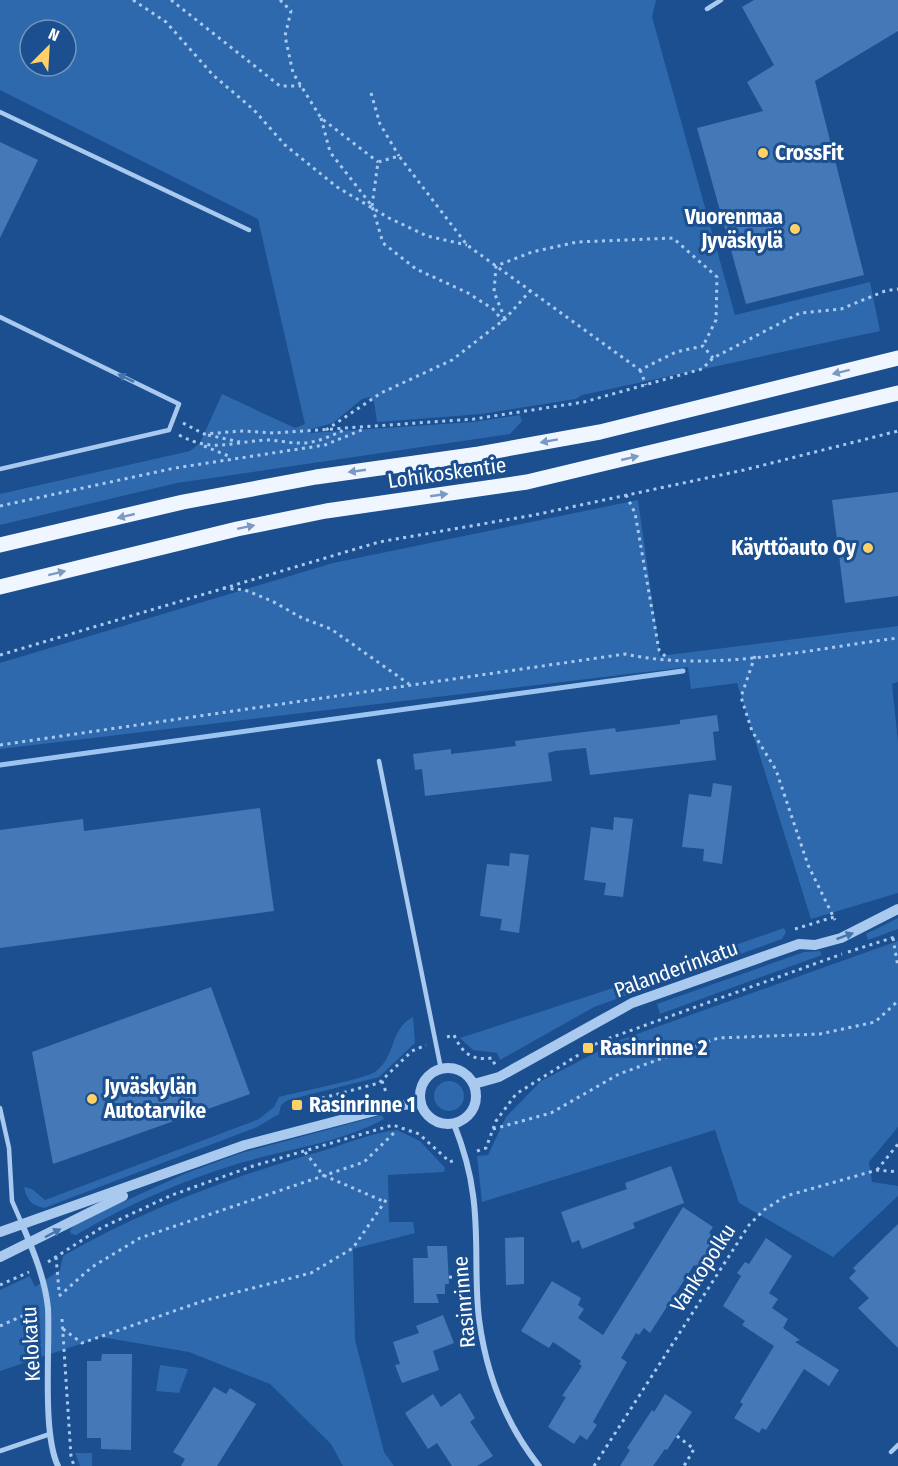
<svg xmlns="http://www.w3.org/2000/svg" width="898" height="1466" font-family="'Fira Sans Condensed',sans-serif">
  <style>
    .green { fill: #2e69ad; fill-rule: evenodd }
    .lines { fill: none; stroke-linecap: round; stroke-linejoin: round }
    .stream { stroke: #9cc4f0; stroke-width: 5 }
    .building { fill: #4478b7 }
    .path { stroke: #a9c9ee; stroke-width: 3; stroke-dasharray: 3 4.5; stroke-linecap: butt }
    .service { stroke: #a9c9ee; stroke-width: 4.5 }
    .minor { stroke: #a9c9ee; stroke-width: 6 }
    .tertiary { stroke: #a9c9ee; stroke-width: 10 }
    .primary { stroke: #f0f6ff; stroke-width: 15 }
    .oneway { fill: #7b9ac1 }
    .oneway2 { fill: #4674ac }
    .poi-dot { fill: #ffd166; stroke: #1b4f8f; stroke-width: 2 }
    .labels { text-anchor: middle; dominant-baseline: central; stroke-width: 6; stroke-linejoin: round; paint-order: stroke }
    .poi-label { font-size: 21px; font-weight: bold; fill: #fff; stroke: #1b4f8f; text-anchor: start }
    .street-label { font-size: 21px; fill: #fff; stroke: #1b4f8f }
  </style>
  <rect width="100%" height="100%" fill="#1b4f8f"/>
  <!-- green -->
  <g class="green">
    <path d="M0,0H656L652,17L735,315L870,282L880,331L582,395L576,399L482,414L377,422L374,402L370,397L362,399L333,423L311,429L310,433L473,422L520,415L522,421L510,434L177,483L0,525V494L190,451L200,443L222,394L295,428L305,424L258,219L0,90ZM30,30H66V66H30Z"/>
    <path d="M638,500L660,656L898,626V682L892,684L898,742V893L811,919L737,683L691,689L688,667L0,749V663L333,563Z"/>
    <path d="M898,918V929L868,940L866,934Z"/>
    <path d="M784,928L786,932L782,939L594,1007L500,1060L497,1053L473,1050L460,1038L604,991Z"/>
    <path d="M898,941V1127L869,1162L872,1182L898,1186V1196L833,1257L739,1203L715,1130L482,1202L477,1156L488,1155L506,1117L541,1081L620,1040Z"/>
    <path d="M820,951L822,955L660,1014L657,1004L804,952Z"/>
    <path d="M413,1017L415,1043L379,1077L288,1100L281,1105L279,1114L257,1127L44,1208C31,1205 27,1200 24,1187L32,1189L45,1200L259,1119L274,1107L279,1097C297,1092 364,1079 375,1072C396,1057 390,1028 413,1017Z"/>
    <circle cx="449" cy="1096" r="15"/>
    <path d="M382,1115L384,1119C340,1143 288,1149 240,1163C184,1180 126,1205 76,1235L71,1234L70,1230L75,1224L184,1174L241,1153Z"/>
    <path d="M397,1130L420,1141L445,1168L444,1172L388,1175L389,1222H413L415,1233L353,1249L355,1340L384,1452L394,1466H343L331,1444L270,1384L189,1352L101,1337L0,1371V1290L30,1276L35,1287L60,1270L63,1256C145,1209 231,1177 322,1151C346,1144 373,1132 397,1130Z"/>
    <path d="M160,1365L188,1369L179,1393L156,1391Z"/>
    <path d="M75,1453H92V1466H80Z"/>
  </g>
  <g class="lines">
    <!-- stream -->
    <path class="stream" d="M0,765L683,671"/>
  </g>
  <!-- building -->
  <g class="building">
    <path d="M754,0H898V31L815,81L864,275L746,304L697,128L763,111L747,82L774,65L742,7Z"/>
    <path d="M0,142L38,160L0,238Z"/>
    <path d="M898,492V596L845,603L832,500Z"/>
    <path d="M717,715L719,731L713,732L716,760L590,775L586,748L555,751L548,753L552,781L425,796L422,769L415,770L413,754L451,749V754L516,746L515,741L615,728L616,732L680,724V720Z"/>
    <path d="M713,783L732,786L722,864L703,861L704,849L682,847L689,794L711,797Z"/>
    <path d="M260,808L274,911L0,948V830L83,819L84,831Z"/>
    <path d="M614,817L633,819L623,897L604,895L606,883L584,880L591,827L613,830Z"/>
    <path d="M510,853L529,855L519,933L500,930L502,919L480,916L487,864L509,866Z"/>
    <path d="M211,987L250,1094L53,1164L32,1052Z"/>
    <path d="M671,1166L684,1203L633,1223L635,1228L582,1249L579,1240L572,1243L561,1212L627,1189L625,1183Z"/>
    <path d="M683,1207L713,1227L709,1233L716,1238L698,1267L694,1265L650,1333L644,1328L639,1335L636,1333L621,1358L627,1362L593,1422L597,1425L587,1440L580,1435L574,1444L548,1427L566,1397L562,1396L582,1366L579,1364L581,1361L553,1342L549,1348L521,1331L552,1281L581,1298L578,1305L584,1309L578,1318L603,1335Z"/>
    <path d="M898,1224V1348L858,1308L869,1298L849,1278L856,1271L853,1268Z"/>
    <path d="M524,1237V1284L506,1285L505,1238Z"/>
    <path d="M766,1238L792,1256L769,1293L778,1299L772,1308L788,1319L783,1328L800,1340L795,1342L839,1370L829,1386L804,1369L766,1430L762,1428L759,1433L734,1418L743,1404L740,1402L774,1346L742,1325L745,1321L723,1306L741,1276L737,1273L745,1262L749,1264Z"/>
    <path d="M427,1246H447L449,1284H445V1294H436L439,1303H414L413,1258H428Z"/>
    <path d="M443,1315L454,1343L433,1351L439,1370L402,1383L395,1365L400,1364L393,1342L419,1333L416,1326Z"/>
    <path d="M102,1354H132L131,1450L101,1449V1438H87V1361H101Z"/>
    <path d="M214,1387L226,1394L230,1388L256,1404L217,1466H181L185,1459L173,1452Z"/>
    <path d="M460,1393L475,1418L470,1422L493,1456L477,1466H452L437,1443L428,1449L405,1413L433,1394L441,1407Z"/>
    <path d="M665,1394L692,1412L667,1450L665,1449L653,1466H620L630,1450L627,1448L652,1410L654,1412Z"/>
  </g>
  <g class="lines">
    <!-- path -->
    <g class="path">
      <path d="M133,0L166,22L213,75L254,110L285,145L337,187L389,218L427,236L467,245"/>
      <path d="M171,0L280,86H301"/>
      <path d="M280,0L291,11L285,36L293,73L321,118L378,162"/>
      <path d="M371,93L380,124L399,156"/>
      <path d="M321,118L330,152L372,206L383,243L416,269L468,293L493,309L503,321"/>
      <path d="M372,206L378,162L399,156L467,245L640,370L676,352L703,346L713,358"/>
      <path d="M505,319L494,292L496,266L532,252L577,242L673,238L717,277L716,320L703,346"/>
      <path d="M640,370L646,385"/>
      <path d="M183,423L204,434L242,431L275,433L474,419L584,402L702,369L713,358L800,313L841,309L885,291L898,289"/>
      <path d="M326,430L381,393L452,360L505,319L531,290"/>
      <path d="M179,435C212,453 231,442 266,440C277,440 288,443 299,443C315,444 330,436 344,430"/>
      <path d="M208,435L240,442"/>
      <path d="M204,446L231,457"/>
      <path d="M626,495L635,513L659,650L669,660"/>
      <path d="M0,506L175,468L325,445L364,429"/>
      <path d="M223,588L245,590L272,601L302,618L331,629L409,684"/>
      <path d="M0,655L379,542L534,515L744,470L898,431"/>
      <path d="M755,656L741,697L752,731L776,770L808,865L835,920"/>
      <path d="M0,745L625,654C713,673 809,649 898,638"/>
      <path d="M795,929L834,917"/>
      <path d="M893,938L898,967"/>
      <path d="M848,952L898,936"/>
      <path d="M447,1037L454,1035C462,1053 472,1061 492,1058L495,1065"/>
      <path d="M382,1081L387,1095"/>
      <path d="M293,1106L379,1083L412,1051L426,1045"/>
      <path d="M493,1129L551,1113L619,1074L718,1038L820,1034L875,1022L898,1001"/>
      <path d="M477,1151L486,1148L496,1121L516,1094L599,1042L842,954"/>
      <path d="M305,1152L323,1175L385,1202"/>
      <path d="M877,1170L898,1144"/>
      <path d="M56,1257L59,1291"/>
      <path d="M48,1262L101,1228L172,1195L253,1166L393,1125L419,1134L450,1162L454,1160"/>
      <path d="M449,1277L466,1278"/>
      <path d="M0,1285L29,1272"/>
      <path d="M59,1296L92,1267L140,1238L364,1162L397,1130"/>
      <path d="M62,1319L71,1456L74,1466"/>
      <path d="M0,1326L36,1310"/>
      <path d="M63,1329L82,1343L203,1301L311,1273L353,1248L388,1197"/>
      <path d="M677,1436L694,1449L684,1466"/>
      <path d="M594,1466L749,1225L764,1210L786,1196L877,1170L898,1172"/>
    </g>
    <!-- service -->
    <g class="service">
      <path d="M707,9L721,0"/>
      <path d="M0,112L249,230"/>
      <path d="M0,317L179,404L169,430L0,469"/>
      <path d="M379,761L441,1069"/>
      <path d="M0,1108L9,1148L12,1201L22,1224"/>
      <path d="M0,1451L50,1434"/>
      <path d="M891,1452L898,1445"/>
    </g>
    <!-- minor -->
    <g class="minor">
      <path d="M454,1124C463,1147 470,1170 473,1195C479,1236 474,1278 479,1319C486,1373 505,1423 539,1466"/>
      <path d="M22,1224C33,1250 45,1279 48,1308C50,1349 42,1433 58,1466"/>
    </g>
    <!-- tertiary -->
    <g class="tertiary">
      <circle cx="448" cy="1096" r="28"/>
      <path d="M474,1084L499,1077L632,1003L799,944L815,945L841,938L898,909"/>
      <path d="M0,1232L245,1145L394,1106L421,1103"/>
      <path d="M0,1257L123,1196"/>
    </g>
    <!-- primary -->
    <g class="primary">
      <path d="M0,545L183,502L316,477L479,454L600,432L898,358"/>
      <path d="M0,587L237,529L326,511L527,482L898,393"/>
    </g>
  </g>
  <!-- one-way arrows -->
  <defs><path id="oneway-solid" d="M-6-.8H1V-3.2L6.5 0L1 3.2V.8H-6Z" transform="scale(1.5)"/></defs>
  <g class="oneway">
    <use href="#oneway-solid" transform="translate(841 372) rotate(166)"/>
    <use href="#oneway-solid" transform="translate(549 441) rotate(170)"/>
    <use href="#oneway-solid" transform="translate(630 458) rotate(-13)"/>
    <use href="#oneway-solid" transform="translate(357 471) rotate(172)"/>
    <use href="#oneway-solid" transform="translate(439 495) rotate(-8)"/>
    <use href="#oneway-solid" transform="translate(126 516) rotate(167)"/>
    <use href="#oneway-solid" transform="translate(246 527) rotate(-12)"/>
    <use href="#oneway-solid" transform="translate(57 573) rotate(-14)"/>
  </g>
  <g class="oneway2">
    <use href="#oneway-solid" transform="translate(126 378) rotate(-154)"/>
    <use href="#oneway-solid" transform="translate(845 936) rotate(-20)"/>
    <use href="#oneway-solid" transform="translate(53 1233) rotate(-28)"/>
  </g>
  <!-- markers -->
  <g class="poi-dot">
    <circle cx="763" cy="153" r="6"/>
    <circle cx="795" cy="229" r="6"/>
    <circle cx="868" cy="548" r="6"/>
    <rect x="582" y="1042" width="12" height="12" rx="3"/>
    <circle cx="92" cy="1099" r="6"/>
    <rect x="291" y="1099" width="12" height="12" rx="3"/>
  </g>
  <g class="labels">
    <!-- poi labels -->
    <g class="poi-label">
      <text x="775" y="153">CrossFit</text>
      <text x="783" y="217" text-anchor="end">Vuorenmaa<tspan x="783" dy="24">Jyväskylä</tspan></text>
      <text x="856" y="548" text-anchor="end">Käyttöauto Oy</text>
      <text x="600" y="1048">Rasinrinne 2</text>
      <text x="104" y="1087">Jyväskylän<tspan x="104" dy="24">Autotarvike</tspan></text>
      <text x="309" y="1105">Rasinrinne 1</text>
    </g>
    <!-- street labels -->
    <g class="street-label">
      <text transform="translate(447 473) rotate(-8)">Lohikoskentie</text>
      <text transform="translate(676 969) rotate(-20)">Palanderinkatu</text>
      <text transform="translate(703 1268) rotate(-57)">Vankopolku</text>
      <text transform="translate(464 1302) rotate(-95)">Rasinrinne</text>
      <text transform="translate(31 1344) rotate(-93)">Kelokatu</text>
    </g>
  </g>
  <!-- north arrow -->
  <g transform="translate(48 48) rotate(24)"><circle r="28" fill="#1b4f8f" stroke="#7695bc" stroke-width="1.5"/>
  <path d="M0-4.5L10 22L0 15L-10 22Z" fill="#ffd166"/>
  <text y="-9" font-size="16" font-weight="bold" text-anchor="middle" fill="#ffffff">N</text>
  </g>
</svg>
